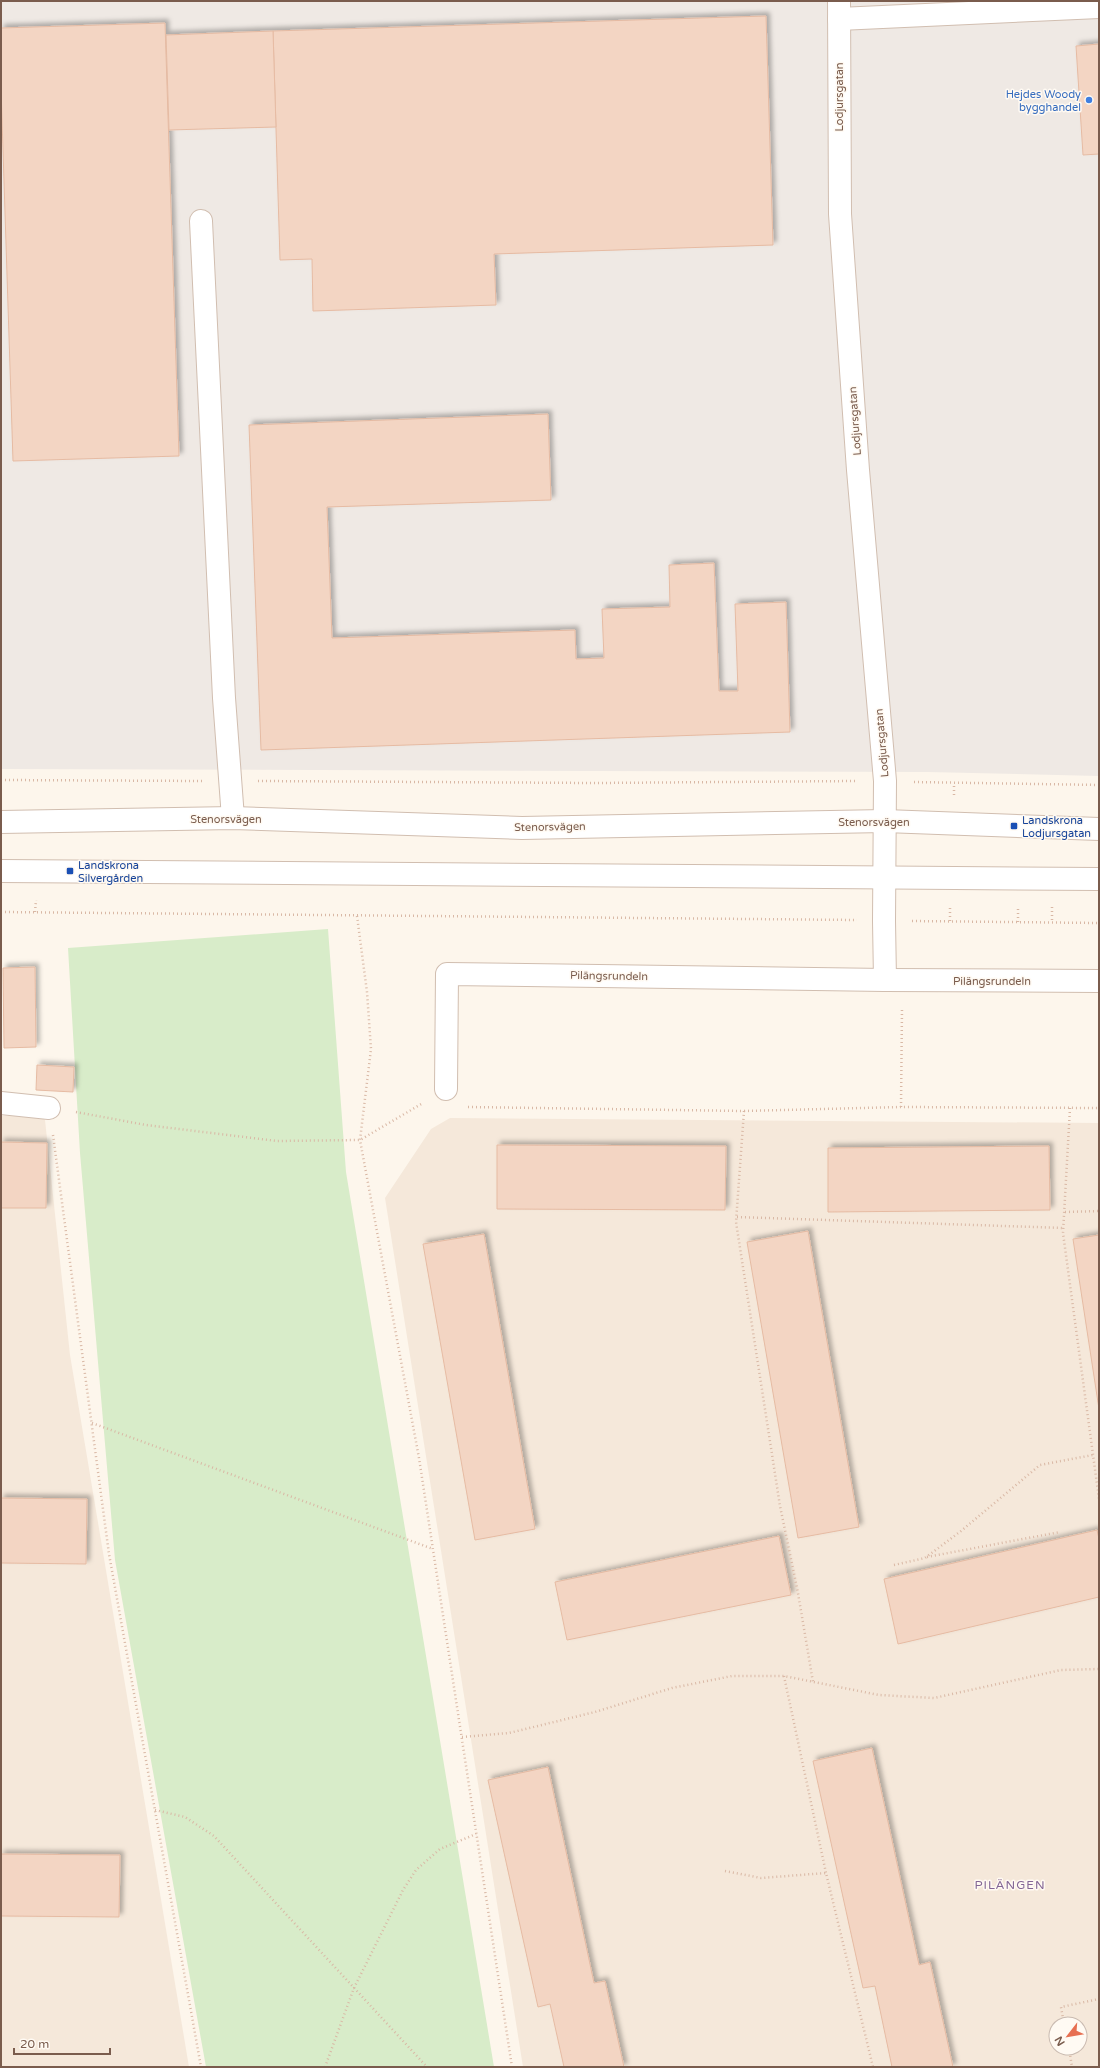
<svg xmlns="http://www.w3.org/2000/svg" width="1100" height="2068" font-family="'Varela Round',sans-serif">
  <style>
    .residential { fill: #f5e8da; fill-rule: evenodd }
    .industrial { fill: #efe9e4 }
    .green { fill: #d8ecc9 }
    .building { fill: #f3d5c3; stroke: #e6bba3; filter: url(#shadow) }
    .lines { fill: none; stroke-linecap: round; stroke-linejoin: round }
    .minor-casing { stroke: #d1beb0; stroke-width: 24 }
    .path { stroke: #d9b8a5; stroke-width: 2.5; stroke-dasharray: 1 3; stroke-linecap: butt }
    .minor { stroke: #fff; stroke-width: 22 }
    .shop-dot { fill: #3f7fe0; stroke: #fffaf3; stroke-width: 1.5 }
    .transit-dot { fill: #1a4fb4; stroke: #fffaf3; stroke-width: 1.5 }
    .labels { text-anchor: middle; dominant-baseline: central; stroke-width: 3; stroke-linejoin: round; paint-order: stroke }
    .shop-label { font-size: 11px; fill: #366cbe; stroke: #fffaf3; text-anchor: end }
    .street-label { font-size: 11px; fill: #7a5c4d; stroke: #fffaf3 }
    .transit-label { font-size: 11px; fill: #164399; stroke: #fffaf3; text-anchor: start }
    .neighbourhood-label { font-size: 12px; letter-spacing: 1px; fill: #846695; stroke: #fffaf3 }
  </style>
  <defs>
    <filter id="shadow"><feDropShadow dx="3.5" dy="-3.5" stdDeviation="2" flood-color="#0004"/></filter>
  </defs>
  <rect width="100%" height="100%" fill="#fdf6ec"/>
  <!-- residential -->
  <g class="residential">
    <path d="M1,1116H40L45,1120L70,1355L189,2067H1Z"/>
    <path d="M450,1118L1099,1123V2067H523L385,1198L431,1129ZM1056,2024H1080V2048H1056Z"/>
  </g>
  <!-- industrial -->
  <path class="industrial" d="M1,1H1099V776L927,772L1,769Z"/>
  <!-- green -->
  <path class="green" d="M328,929L346,1172L494,2067H206L115,1560L80,1153L68,948Z"/>
  <!-- building -->
  <g class="building">
    <path d="M766,16L773,245L494,254L496,305L313,311L312,259L280,260L273,31Z"/>
    <path d="M165,23L179,456L13,461L1,88V28Z"/>
    <path d="M273,31L276,127L169,130L166,35Z"/>
    <path d="M1099,44V154L1083,155L1076,46Z"/>
    <path d="M548,414L551,500L327,507L332,638L575,630L576,659L604,658L602,609L670,607L669,565L714,563L719,691H738L735,604L786,602L790,732L261,750L249,425Z"/>
    <path d="M35,967L36,1047L4,1048L3,968Z"/>
    <path d="M37,1065L74,1067L73,1092L36,1090Z"/>
    <path d="M1,1142L47,1143L46,1208H1Z"/>
    <path d="M497,1145L726,1146L725,1210L497,1209Z"/>
    <path d="M1049,1146L1050,1210L828,1212V1148Z"/>
    <path d="M808,1231L859,1527L798,1538L747,1242Z"/>
    <path d="M484,1234L535,1529L475,1540L423,1244Z"/>
    <path d="M1099,1235V1409L1073,1239Z"/>
    <path d="M1,1498L87,1499L86,1564L1,1563Z"/>
    <path d="M1097,1530L1099,1539V1597L898,1644L884,1579Z"/>
    <path d="M779,1536L791,1595L567,1640L555,1582Z"/>
    <path d="M872,1748L919,1965L930,1962L953,2067H892L875,1986L863,1988L813,1761Z"/>
    <path d="M548,1767L594,1983L605,1981L624,2067H564L550,2004L538,2007L488,1780Z"/>
    <path d="M1,1854L120,1855L119,1917L1,1916Z"/>
  </g>
  <g class="lines">
    <!-- minor casing -->
    <g class="minor-casing">
      <g id="minor">
        <path d="M839,19L1099,7"/>
        <path d="M201,221L224,698L233,818"/>
        <path d="M1,822L233,818L522,828L885,821L1099,829"/>
        <path d="M1,871L1099,879"/>
        <path d="M885,980L1099,981"/>
        <path d="M446,1089L447,974L885,980L884,921L885,781L858,470L840,214L839,1"/>
        <path d="M1,1103L49,1108"/>
      </g>
    </g>
    <!-- path -->
    <g class="path">
      <path d="M1,780L203,781"/>
      <path d="M258,781L595,783L857,781"/>
      <path d="M914,782L1099,785"/>
      <path d="M954,795V783"/>
      <path d="M1052,907V922"/>
      <path d="M1,912L857,920"/>
      <path d="M35,912L36,900"/>
      <path d="M357,916L367,992L371,1049L360,1140L419,1458L512,2067"/>
      <path d="M912,921L1099,923"/>
      <path d="M950,921V906"/>
      <path d="M1018,922V907"/>
      <path d="M468,1107L744,1111L736,1222L780,1506L798,1593L813,1682"/>
      <path d="M901,1107L902,1008"/>
      <path d="M1070,1108L1063,1233L1099,1499"/>
      <path d="M744,1111L901,1107L1099,1108"/>
      <path d="M76,1112L146,1125L277,1141L360,1140L423,1103"/>
      <path d="M53,1135L109,1554L201,2067"/>
      <path d="M1065,1212L1099,1211"/>
      <path d="M737,1217L1064,1228"/>
      <path d="M92,1423L433,1549"/>
      <path d="M927,1557L1060,1532"/>
      <path d="M894,1565L925,1558L961,1531L1040,1465L1093,1455"/>
      <path d="M784,1676L826,1873"/>
      <path d="M462,1737L509,1733L595,1712L672,1688L732,1676H784L879,1695L934,1698L1061,1670L1099,1669"/>
      <path d="M155,1810L185,1817L214,1836L427,2067"/>
      <path d="M725,1871L761,1878L826,1873L873,2067"/>
      <path d="M1064,2024L1061,2007L1099,1999"/>
      <path d="M1069,2048L1072,2067"/>
      <path d="M325,2067L354,1988L403,1890L416,1870L440,1849L476,1834"/>
    </g>
    <!-- minor -->
    <use href="#minor" class="minor"/>
  </g>
  <!-- markers -->
  <circle class="shop-dot" cx="1089" cy="100" r="4"/>
  <g class="transit-dot">
    <rect x="1010" y="822" width="8" height="8" rx="2"/>
    <rect x="66" y="867" width="8" height="8" rx="2"/>
  </g>
  <g class="labels">
    <!-- shop labels -->
    <g class="shop-label">
      <text x="1081" y="94">Hejdes Woody<tspan x="1081" dy="13">bygghandel</tspan></text>
    </g>
    <!-- street labels -->
    <g class="street-label">
      <text transform="translate(839 97) rotate(-90)">Lodjursgatan</text>
      <text transform="translate(855 421) rotate(-94)">Lodjursgatan</text>
      <text transform="translate(882 743) rotate(-95)">Lodjursgatan</text>
      <text x="226" y="819">Stenorsvägen</text>
      <text x="874" y="822">Stenorsvägen</text>
      <text transform="translate(550 827) rotate(-1)">Stenorsvägen</text>
      <text transform="translate(609 976) rotate(1)">Pilängsrundeln</text>
      <text x="992" y="981">Pilängsrundeln</text>
    </g>
    <!-- transit labels -->
    <g class="transit-label">
      <text x="1022" y="820">Landskrona<tspan x="1022" dy="13">Lodjursgatan</tspan></text>
      <text x="78" y="865">Landskrona<tspan x="78" dy="13">Silvergården</tspan></text>
    </g>
    <!-- neighbourhood labels -->
    <g class="neighbourhood-label">
      <text x="1010" y="1885">PILÄNGEN</text>
    </g>
  </g>
  <!-- border -->
  <rect width="1100" height="2068" fill="none" stroke="#7a5c4d" stroke-width="4"/>
  <!-- north arrow -->
  <g transform="translate(1068 2036) rotate(239)"><circle r="19" fill="#fffaf3" stroke="#cabbb1"/>
  <path d="M0-3L7 15L0 10L-7 15Z" fill="#e76f51"/>
  <text y="-6" font-size="11" font-weight="bold" text-anchor="middle" fill="#7a5c4d">N</text>
  </g>
  <!-- scale -->
  <path d="M14 2048v6h96v-6" fill="none" stroke="#7a5c4d" stroke-width="2"/>
  <text x="20" y="2048" font-size="12" fill="#7a5c4d" stroke="#fffaf3" stroke-width="3" paint-order="stroke">20 m</text>
</svg>
